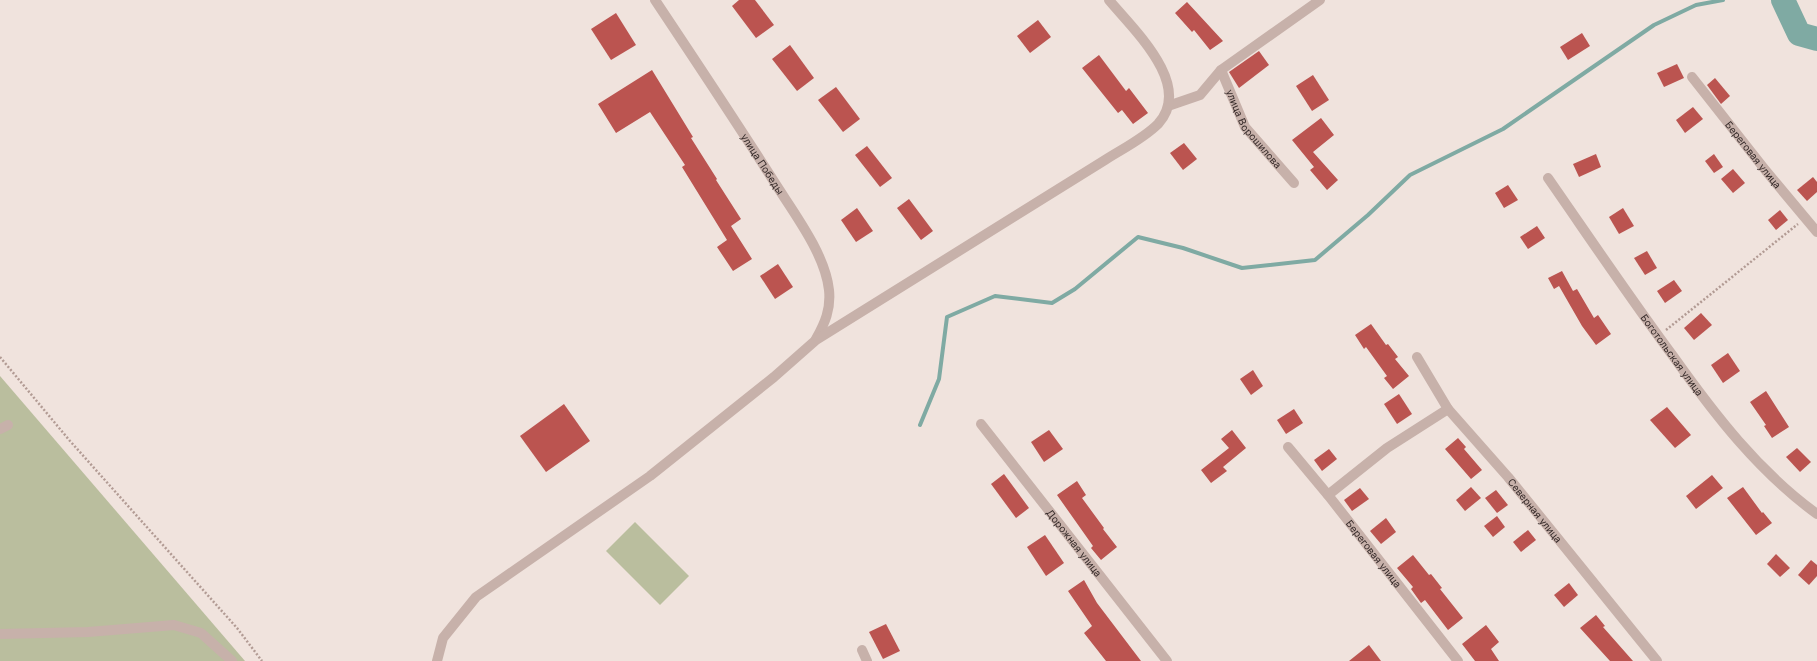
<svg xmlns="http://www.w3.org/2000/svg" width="1817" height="661" font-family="Inter,sans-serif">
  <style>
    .green { fill: #babe9e }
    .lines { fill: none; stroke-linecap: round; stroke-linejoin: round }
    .stream { stroke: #7faaa3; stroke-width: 4 }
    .river { stroke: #7faaa3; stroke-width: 24 }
    .building { fill: #bb5450 }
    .path { stroke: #b29b94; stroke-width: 2.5; stroke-dasharray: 2 2; stroke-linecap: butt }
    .minor { stroke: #c7b1aa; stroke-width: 10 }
    .labels { text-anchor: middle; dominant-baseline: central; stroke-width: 4; stroke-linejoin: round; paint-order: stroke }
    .street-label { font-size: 10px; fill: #352a29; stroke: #f8eee9 }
  </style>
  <rect width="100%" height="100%" fill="#f0e3dd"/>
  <!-- green -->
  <g class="green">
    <path d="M0,376L245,661H0Z"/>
    <path d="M635,522L689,576L660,605L606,551Z"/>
  </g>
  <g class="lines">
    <!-- stream -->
    <path class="stream" d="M920,425L939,379L947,317L995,296L1052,303L1075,289L1138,237L1183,248L1242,268L1315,260L1368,215L1410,175L1503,129L1654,25L1696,5L1723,0"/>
    <!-- river -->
    <path class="river" d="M1783,0L1799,34L1817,39"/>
  </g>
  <!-- building -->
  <g class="building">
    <path d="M739,0H755L774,25L756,38L732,6Z"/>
    <path d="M1187,2L1223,41L1210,50L1194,30L1192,32L1175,13Z"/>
    <path d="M616,13L636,45L611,60L591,29Z"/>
    <path d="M1038,20L1051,37L1030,53L1017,36Z"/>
    <path d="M1582,33L1590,46L1568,60L1560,47Z"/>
    <path d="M790,45L814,78L797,91L772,59Z"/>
    <path d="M1259,51L1269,65L1239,88L1229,72Z"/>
    <path d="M1099,55L1126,91L1129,88L1148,113L1133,124L1122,110L1118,113L1082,68Z"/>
    <path d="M1677,64L1684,78L1664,87L1657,73Z"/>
    <path d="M652,70L693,137L691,138L717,179L716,180L741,219L731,226L752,259L733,271L717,247L727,240L682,167L685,165L650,112L616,133L598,104Z"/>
    <path d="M1313,75L1329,100L1312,111L1296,86Z"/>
    <path d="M1715,78L1730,96L1721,104L1707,85Z"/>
    <path d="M836,87L860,119L843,132L818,100Z"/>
    <path d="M1693,107L1703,119L1685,133L1676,120Z"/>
    <path d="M1321,118L1334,135L1313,152L1338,180L1327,190L1310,170L1314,167L1292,140Z"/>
    <path d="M1184,143L1197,159L1183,170L1170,153Z"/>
    <path d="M867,146L892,178L880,187L855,155Z"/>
    <path d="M1596,154L1601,167L1579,177L1573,164Z"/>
    <path d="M1714,154L1723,167L1714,173L1705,161Z"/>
    <path d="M1733,169L1745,183L1733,193L1721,179Z"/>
    <path d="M1813,177L1817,182V192L1807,201L1797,190Z"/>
    <path d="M1508,185L1518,200L1504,208L1495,193Z"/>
    <path d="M909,199L933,231L921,240L897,208Z"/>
    <path d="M857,208L873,231L856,242L841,220Z"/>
    <path d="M1623,208L1634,226L1619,234L1609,217Z"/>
    <path d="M1780,210L1788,220L1776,230L1768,220Z"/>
    <path d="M1537,226L1545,238L1528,249L1520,237Z"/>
    <path d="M1647,251L1657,268L1645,275L1634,258Z"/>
    <path d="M778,264L793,287L775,299L760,276Z"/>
    <path d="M1562,271L1573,291L1577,289L1594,318L1598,315L1611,334L1596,345L1582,326L1559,286L1554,289L1548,278Z"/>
    <path d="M1674,280L1682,291L1665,303L1657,291Z"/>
    <path d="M1701,313L1712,325L1694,340L1684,328Z"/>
    <path d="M1371,324L1386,345L1388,344L1398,357L1395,359L1409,376L1393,389L1384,378L1387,376L1366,347L1364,349L1355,335Z"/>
    <path d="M1728,353L1740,371L1723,383L1711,365Z"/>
    <path d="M1253,370L1263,386L1251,395L1240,379Z"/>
    <path d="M1766,391L1789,427L1772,438L1764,426L1766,425L1750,402Z"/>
    <path d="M1399,394L1412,414L1397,424L1384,404Z"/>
    <path d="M564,404L590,441L546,472L520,436Z"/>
    <path d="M1667,407L1691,435L1675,448L1650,420Z"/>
    <path d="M1294,409L1303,423L1286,434L1277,420Z"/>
    <path d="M1049,430L1063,449L1044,462L1031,442Z"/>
    <path d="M1232,430L1246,448L1223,467L1227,471L1211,483L1201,470L1229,448L1221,439Z"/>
    <path d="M1458,438L1466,447L1464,449L1482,470L1471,479L1445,449Z"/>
    <path d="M1797,448L1811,462L1800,472L1786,457Z"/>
    <path d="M1329,449L1337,459L1322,471L1314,460Z"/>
    <path d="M1004,474L1029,508L1016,518L991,484Z"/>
    <path d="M1712,475L1723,488L1696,509L1686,496Z"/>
    <path d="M1077,481L1086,495L1082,498L1104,528L1103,529L1117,547L1101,560L1091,548L1093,546L1057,495Z"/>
    <path d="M1471,487L1481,498L1465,511L1456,500Z"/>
    <path d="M1743,487L1762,513L1763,512L1772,523L1756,535L1727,498Z"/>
    <path d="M1360,488L1369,499L1352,511L1344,500Z"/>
    <path d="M1496,490L1508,505L1497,513L1485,498Z"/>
    <path d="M1497,516L1505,527L1493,537L1484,526Z"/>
    <path d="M1386,518L1396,532L1381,544L1370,531Z"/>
    <path d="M1528,530L1536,540L1521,552L1513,542Z"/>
    <path d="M1045,535L1064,563L1046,576L1027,547Z"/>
    <path d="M1776,554L1790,568L1780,577L1767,564Z"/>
    <path d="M1413,555L1429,575L1431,574L1442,588L1440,589L1463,618L1448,630L1425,600L1421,603L1411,589L1413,587L1397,568Z"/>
    <path d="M1811,560L1817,565V576L1809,585L1798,575Z"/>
    <path d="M1084,580L1097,603L1141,661H1106L1084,633L1092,626L1068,591Z"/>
    <path d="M1569,583L1578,595L1564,607L1554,595Z"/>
    <path d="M1596,615L1605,626L1603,627L1633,661H1610L1580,628Z"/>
    <path d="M886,624L900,651L883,659L869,632Z"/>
    <path d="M1486,625L1499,642L1491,649L1499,661H1475L1462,644Z"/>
    <path d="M1369,645L1381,661H1349Z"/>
  </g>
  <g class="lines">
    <!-- path -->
    <g class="path">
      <path d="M1666,330L1798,224"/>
      <path d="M0,357L70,441L237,628L262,661"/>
    </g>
    <!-- minor -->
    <g class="minor">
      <path id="s1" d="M655,0C695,60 735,120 773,180C793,212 825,253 829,290C831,309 825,323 816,339"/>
      <path id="s2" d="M1221,70L1245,127L1294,183"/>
      <path id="s3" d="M1692,77L1766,171L1817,232"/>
      <path d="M1168,106L1200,95L1221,70L1320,0"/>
      <path id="s4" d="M1548,178C1589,237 1630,298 1673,356C1715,415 1758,471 1817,514"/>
      <path id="s5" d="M1417,357L1448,409L1508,477L1657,661"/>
      <path id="s6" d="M981,424L1167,661"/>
      <path d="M0,429L8,425"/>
      <path id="s7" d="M1288,447L1328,495L1458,661"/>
      <path d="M1328,495L1387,448L1448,409"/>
      <path d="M0,634L88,632L174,625L201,633L232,661"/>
      <path d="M862,650L867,661"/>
      <path d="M437,661L443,638L476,597L650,476L774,377L816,340L1105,160C1122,149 1143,139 1158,124C1194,85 1133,29 1109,0"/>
    </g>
  </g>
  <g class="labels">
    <!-- street labels -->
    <g class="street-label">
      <text stroke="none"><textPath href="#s2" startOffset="68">улица Ворошилова</textPath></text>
      <text stroke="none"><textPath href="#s3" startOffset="99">Береговая улица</textPath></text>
      <text stroke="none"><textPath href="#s1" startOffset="196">улица Победы</textPath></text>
      <text stroke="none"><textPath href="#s4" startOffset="216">Боготольская улица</textPath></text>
      <text stroke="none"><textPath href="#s5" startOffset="194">Северная улица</textPath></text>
      <text stroke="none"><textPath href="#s6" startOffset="151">Дорожная улица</textPath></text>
      <text stroke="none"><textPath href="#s7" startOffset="137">Береговая улица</textPath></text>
    </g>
  </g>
</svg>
